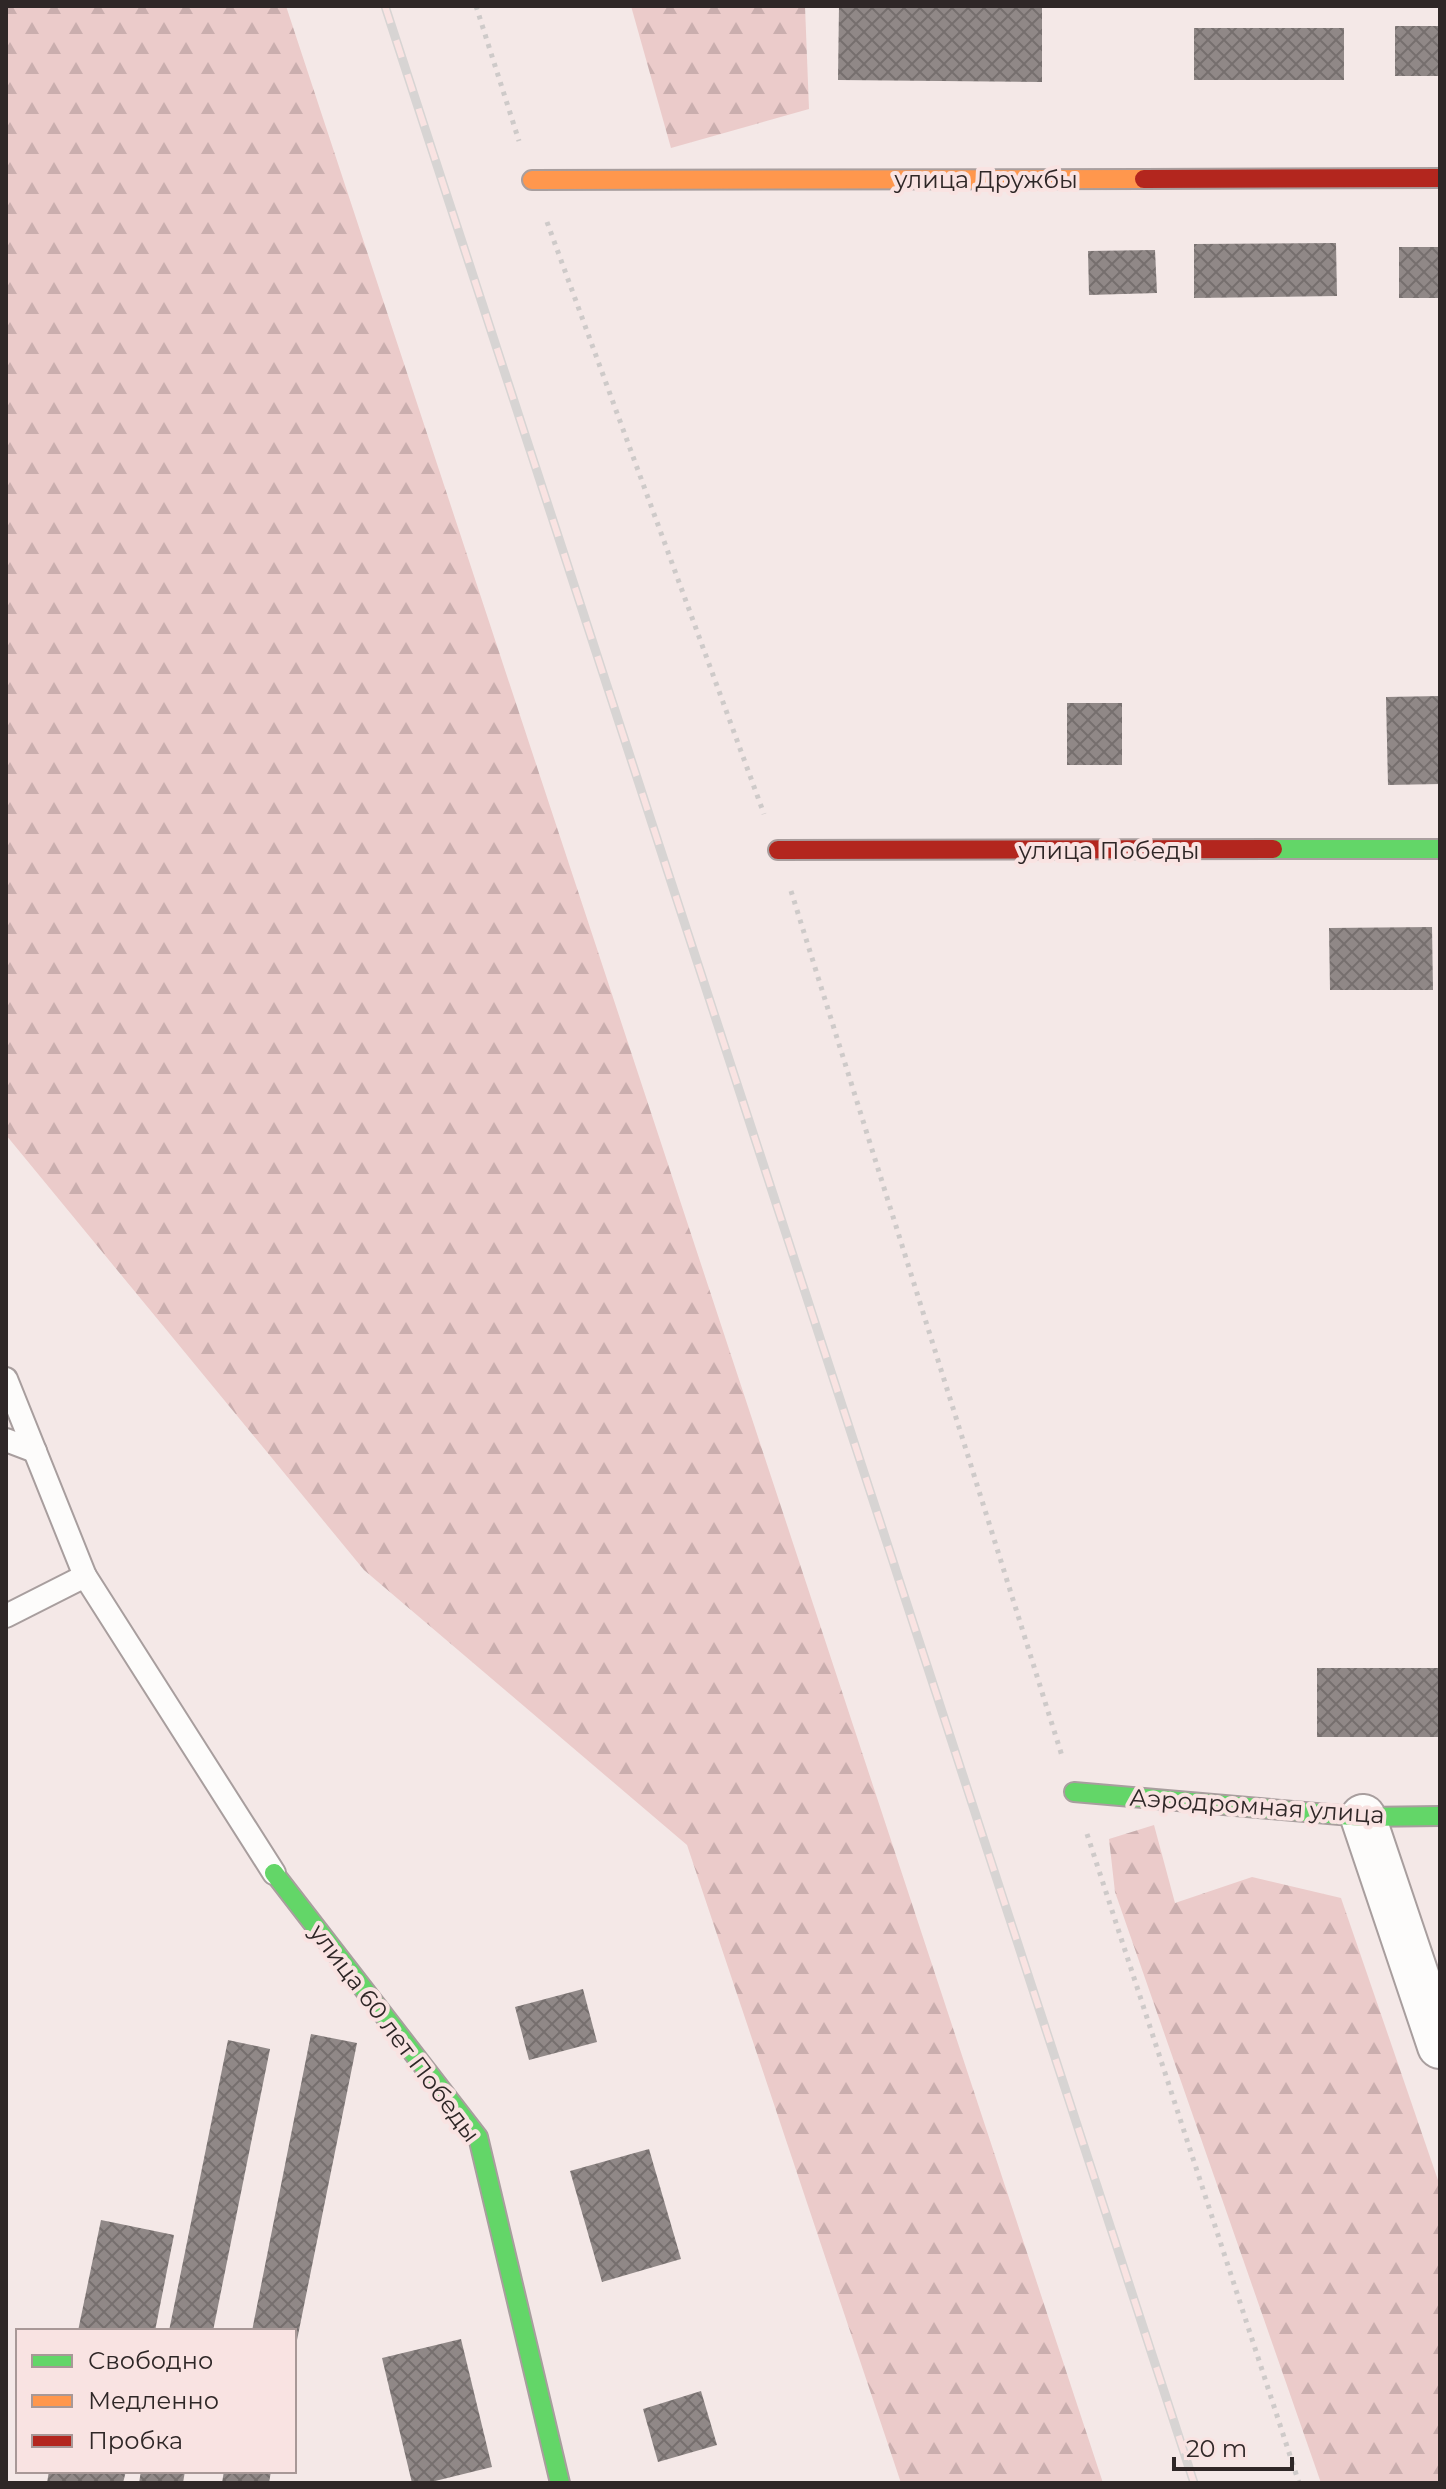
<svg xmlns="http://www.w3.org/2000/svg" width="1446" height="2489" font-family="Montserrat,sans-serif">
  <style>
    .forest { fill: url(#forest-firs) }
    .building { fill: url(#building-cross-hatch) }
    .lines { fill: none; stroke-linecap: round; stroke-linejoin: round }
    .lane-casing { stroke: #a89e9e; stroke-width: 26 }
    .street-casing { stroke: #a89e9e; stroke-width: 48 }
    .fast-casing { stroke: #a89e9e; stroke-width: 22 }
    .slow-casing { stroke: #a89e9e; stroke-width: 22 }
    .jam-casing { stroke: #a89e9e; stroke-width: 22 }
    .path { stroke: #cecac9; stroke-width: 5; stroke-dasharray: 4 6; stroke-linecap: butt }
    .lane { stroke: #fdfcfb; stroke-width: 22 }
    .street { stroke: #fdfcfb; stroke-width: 44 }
    .fast { stroke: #63d668; stroke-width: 18 }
    .slow { stroke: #ff974d; stroke-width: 18 }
    .jam { stroke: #b3261e; stroke-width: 18 }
    .rail-casing { stroke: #d7d4d3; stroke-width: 9 }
    .rail { stroke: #f9e3e2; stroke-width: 6; stroke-dasharray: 18; stroke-linecap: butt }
    .labels { text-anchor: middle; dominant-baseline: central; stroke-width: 8; stroke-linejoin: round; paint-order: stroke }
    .street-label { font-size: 24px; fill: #2f2727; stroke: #f9e3e2 }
  </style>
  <defs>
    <pattern id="forest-firs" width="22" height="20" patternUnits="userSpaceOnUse" patternTransform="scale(2)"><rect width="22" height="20" fill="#ebcbca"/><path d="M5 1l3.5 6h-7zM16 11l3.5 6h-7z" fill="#caaeae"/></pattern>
    <pattern id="building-cross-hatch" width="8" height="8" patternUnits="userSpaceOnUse" patternTransform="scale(2)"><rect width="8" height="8" fill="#908887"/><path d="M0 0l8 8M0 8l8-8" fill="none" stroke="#766f6e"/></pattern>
  </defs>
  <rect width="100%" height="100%" fill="#f4e8e7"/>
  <!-- forest -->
  <g class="forest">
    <path d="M6,6H286L1103,2483H901L687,1845L364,1570L6,1135Z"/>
    <path d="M631,6H805L809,109L671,148Z"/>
    <path d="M1154,1825L1175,1903L1252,1877L1341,1898L1440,2186V2483H1321L1115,1892L1109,1839Z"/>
  </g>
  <!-- building -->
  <g class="building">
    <path d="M839,6H1042V82L838,80Z"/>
    <rect x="1395" y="26" width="45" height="50"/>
    <rect x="1194" y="28" width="150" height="52"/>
    <path d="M1336,243L1337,296L1194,298V244Z"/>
    <rect x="1399" y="247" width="41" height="51"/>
    <path d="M1155,250L1157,293L1089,295L1088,251Z"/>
    <path d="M1440,696V784L1388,785L1386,697Z"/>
    <rect x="1067" y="703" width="55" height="62"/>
    <path d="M1432,927L1433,990H1330L1329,928Z"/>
    <rect x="1317" y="1668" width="123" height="69"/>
    <path d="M583,1989L597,2042L529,2060L515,2007Z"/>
    <path d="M311,2034L357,2043L295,2350L294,2331H252Z"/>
    <path d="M228,2040L270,2049L213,2331H169Z"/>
    <path d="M649,2149L681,2259L602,2282L570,2171Z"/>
    <path d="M101,2220L174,2235L155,2331H78Z"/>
    <path d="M461,2339L492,2467L427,2483H412L382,2358Z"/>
    <path d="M701,2391L717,2445L658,2462L643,2409Z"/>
    <path d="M49,2471H126L123,2483H47Z"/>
    <path d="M141,2471H185L183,2483H139Z"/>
    <path d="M224,2471H271L269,2483H222Z"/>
  </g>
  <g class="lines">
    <!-- lane casing -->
    <g class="lane-casing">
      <g id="lane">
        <path d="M6,1379L85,1576"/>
        <path d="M6,1440L35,1451"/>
        <path d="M6,1616L85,1576L274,1873"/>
      </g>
    </g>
    <!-- street casing -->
    <g class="street-casing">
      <path id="street" d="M1363,1817L1440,2046"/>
    </g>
    <!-- fast casing -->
    <g class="fast-casing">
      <g id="fast">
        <path d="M1273,849H1440"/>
        <path d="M1074,1792L1363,1817L1440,1816"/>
        <path d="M274,1873L478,2137L560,2483"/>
      </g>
    </g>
    <!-- slow casing -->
    <g class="slow-casing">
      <path id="slow" d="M532,180L1144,179"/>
    </g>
    <!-- jam casing -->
    <g class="jam-casing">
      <g id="jam">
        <path d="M1144,179L1440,178"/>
        <path d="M778,850L1273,849"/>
      </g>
    </g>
    <!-- path -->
    <g class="path">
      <path d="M476,6L519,141"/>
      <path d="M547,222L764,814"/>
      <path d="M791,891L1062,1756"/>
      <path d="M1087,1834L1299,2483"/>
    </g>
    <!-- lane -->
    <use href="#lane" class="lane"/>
    <!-- street -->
    <use href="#street" class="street"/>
    <!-- fast -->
    <use href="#fast" class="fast"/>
    <!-- slow -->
    <use href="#slow" class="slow"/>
    <!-- jam -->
    <use href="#jam" class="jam"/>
    <!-- rail casing -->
    <g class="rail-casing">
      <path id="rail" d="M385,6L1194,2483"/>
    </g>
    <!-- rail -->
    <use href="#rail" class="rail"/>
  </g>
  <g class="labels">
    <!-- street labels -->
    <g class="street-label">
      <text x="986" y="179">улица Дружбы</text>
      <text x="1109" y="850">улица Победы</text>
      <text transform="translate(1257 1806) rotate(4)">Аэродромная улица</text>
      <text transform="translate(395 2033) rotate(53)">улица 60 лет Победы</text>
    </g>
  </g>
  <!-- border -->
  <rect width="1446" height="2489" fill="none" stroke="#2f2727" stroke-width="16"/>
  <!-- legend -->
  <rect x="16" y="2329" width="280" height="144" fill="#f9e3e2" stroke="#a89897" stroke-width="2"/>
  <rect x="32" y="2355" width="40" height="12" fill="#63d668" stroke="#a89897" stroke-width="2"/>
  <text x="88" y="2369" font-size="24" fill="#2f2727">Свободно</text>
  <rect x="32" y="2395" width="40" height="12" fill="#ff974d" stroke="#a89897" stroke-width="2"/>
  <text x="88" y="2409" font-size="24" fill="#2f2727">Медленно</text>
  <rect x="32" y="2435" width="40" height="12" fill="#b3261e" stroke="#a89897" stroke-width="2"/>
  <text x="88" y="2449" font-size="24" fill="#2f2727">Пробка</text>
  <!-- scale -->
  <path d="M1174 2457v12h118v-12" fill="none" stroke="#2f2727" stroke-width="4"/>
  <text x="1186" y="2457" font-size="24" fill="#2f2727" stroke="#f9e3e2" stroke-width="6" paint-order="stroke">20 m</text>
</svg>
